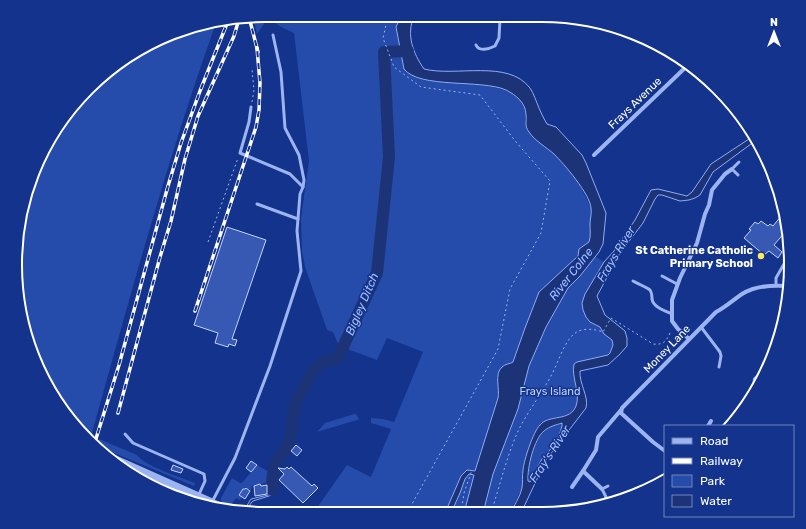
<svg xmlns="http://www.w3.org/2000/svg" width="806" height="529" font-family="Rubik,sans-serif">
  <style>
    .green { fill: #254bab }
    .water { fill: #1c3477; stroke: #8eacf4; fill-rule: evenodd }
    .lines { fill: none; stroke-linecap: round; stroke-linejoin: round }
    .river { stroke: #1c3477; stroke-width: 12 }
    .building { fill: #3759b4; stroke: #c2d3fc }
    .path { stroke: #9cb4f1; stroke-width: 1; stroke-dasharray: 2 3; stroke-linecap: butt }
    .service { stroke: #9cb4f1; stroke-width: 3 }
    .minor { stroke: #9cb4f1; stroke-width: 4 }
    .tertiary { stroke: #9cb4f1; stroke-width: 7 }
    .rail-casing { stroke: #fff; stroke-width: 3.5 }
    .rail { stroke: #13338c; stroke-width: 2; stroke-dasharray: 6; stroke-linecap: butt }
    .poi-dot { fill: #ffec5b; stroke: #13338c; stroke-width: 1.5 }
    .labels { text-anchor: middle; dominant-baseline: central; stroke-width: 3; stroke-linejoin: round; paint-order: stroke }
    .street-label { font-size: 11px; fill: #fff; stroke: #13338c }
    .poi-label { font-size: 11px; font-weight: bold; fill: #fff; stroke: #13338c; text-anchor: end }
    .park-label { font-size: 11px; fill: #c2d3fc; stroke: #13338c }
    .water-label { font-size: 12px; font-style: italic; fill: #a8bff8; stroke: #13338c }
    .rim { fill: none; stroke: #fff; stroke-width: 2 }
  </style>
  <rect width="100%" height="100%" fill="#13338c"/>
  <!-- green -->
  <g class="green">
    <path d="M265,15L401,16L397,24L404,69C412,73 421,79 429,80C454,85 534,78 525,121L578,181L591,208L590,239L589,242L582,248L604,262L585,294L582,303L590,322L600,327L604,334L612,340L613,345L610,353L608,355L577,362C577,377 584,410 566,416C558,419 550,419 541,423L529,447L523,469L522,488L510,513L314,512L347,465L371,477L391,429L371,423V418L383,419L394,422L423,352L387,338L377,360L339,346L333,332L327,330L305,267L302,251L301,218L309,161L294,33L281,27L268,18L257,34L253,17Z"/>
    <path d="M216,23C167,160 129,300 90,440L48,389L20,313L16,248L34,169L67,112L126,57L185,28Z"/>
    <path d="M354,414H356L359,419L357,420L317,432L325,423Z"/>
    <path d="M562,423C563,440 547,451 539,464C536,470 535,476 531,482L528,481C528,468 534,439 545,431C550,426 556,425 562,423Z"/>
    <path d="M99,439L137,455C144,466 182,478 195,483L194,486L97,446Z"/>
    <path d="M257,465L271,473L270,477V491L267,494L266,483L256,485V486H252L251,490L245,487L239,494L242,497L240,500L236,498L231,505L238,508L237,511L221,501V498L232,478L240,483H242Z"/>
    <path d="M123,467L190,495L193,500L154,488Z"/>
  </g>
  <!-- water -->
  <g class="water">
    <path d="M401,16H414C406,35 413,53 424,69C456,77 508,59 530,88C534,94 536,101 539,108C541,113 544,119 547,124L556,127L582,155L586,163L606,213L603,244L599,252L580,276L568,288L546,327L529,366L518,409L493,474L483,513H464L474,475L469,474L465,479L460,493L451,513H445L461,476L467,470L475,471L498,398C500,389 494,374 502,367C505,364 510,364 513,362L525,328L539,292L578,256L579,249L589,242C591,236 590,230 590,224C590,219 592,213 591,208C590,194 564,164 554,154C546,147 535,141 529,132C524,125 527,122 526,115C526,103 516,95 506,90C481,79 420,89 404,69L396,27Z"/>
    <path d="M752,137L755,141L713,172L700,195L695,198L689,200L680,201L662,195H658L655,199L643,223L620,253L597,296L605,315L625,331L627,338V346L620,354L608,365L580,371C579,384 589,396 586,408L546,460L521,513H510C514,506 520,497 522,488C523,483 522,476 523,470C524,460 533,432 540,425C549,414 570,422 576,406C581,393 571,378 574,364L577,362L608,355L610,353L613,345L612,340L604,334L600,327L590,322L586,317L583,310L582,303L585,294L604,262L614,251L635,220L651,190L658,189L687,196L692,192L711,164ZM562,423V426L557,442L542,459L538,466L536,475L530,482L528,481C527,468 534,439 544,431C550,426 556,425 562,423Z"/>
    <path d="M271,473L274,475L272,495L253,501L251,503L246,512H243L251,499L268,495C273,488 268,481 271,473Z"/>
  </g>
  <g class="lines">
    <!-- river -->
    <path class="river" d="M272,490C272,482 272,473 275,465C280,455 287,451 290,439C293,429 292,418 294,408C297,400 310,374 316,368C321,362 331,360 338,358L377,273L389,157L384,52L408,51"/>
  </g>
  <!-- building -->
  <g class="building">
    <path d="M782,215L786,231L774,245L782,252L778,258L769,251L764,255L744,238L751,230L749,229L755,222L758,224L761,221L768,226L770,224L773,226Z"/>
    <path d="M227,227L266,240L232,339L237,340L235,346L229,344L228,347L215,343L218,333L194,325Z"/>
    <path d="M296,445L302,450L297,456L291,451Z"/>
    <path d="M251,461L257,465L251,472L246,468Z"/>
    <path d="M173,465L183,469L181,473L171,470Z"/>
    <path d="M287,467L289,469L291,467L312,486L314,484L318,488L303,503L279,480L284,474L278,468L285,469Z"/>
    <path d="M260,484L261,486L267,485V494L255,496L254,486Z"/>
    <path d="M246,488L250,491L245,499L239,495L243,489H245Z"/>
  </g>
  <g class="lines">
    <!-- path -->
    <g class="path">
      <path d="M388,16L383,38L394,67L421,87L480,95L516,142L550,181L541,233L510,289L498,349L407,513"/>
      <path d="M252,102L254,90L252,70"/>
      <path d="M208,242L238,158"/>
      <path d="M557,438L563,443"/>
      <path d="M461,513L464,493L472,470"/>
      <path d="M491,513C500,485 507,455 519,429C529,410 542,393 552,374C558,363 564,342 574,334C582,327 594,329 603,332L611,318L653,344C663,345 666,342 670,333"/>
    </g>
    <!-- service -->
    <g class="service">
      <path d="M273,35L281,72L285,128L299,155L304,180L303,187"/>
      <path d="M476,45C479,52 489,49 495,46L499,38L500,19"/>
      <path d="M738,175L732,169L739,162"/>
      <path d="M257,204L298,219"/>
      <path d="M662,276L677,284"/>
      <path d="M633,281C638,284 645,286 650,290C652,293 652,296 652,299C653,307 665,311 672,314"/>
      <path d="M776,285V278L784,264"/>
      <path d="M701,327L720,352L721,356L719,367"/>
      <path d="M125,434L133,443L204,474L205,481L196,501"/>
      <path d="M606,497L602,489L608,486"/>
      <path d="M212,502L235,458L270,366L301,271L297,231L300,194L303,187L290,174L240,153L249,122L251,107"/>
    </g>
    <!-- minor -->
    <g class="minor">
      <path d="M498,17L500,19L505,17"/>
      <path d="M594,155L688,65"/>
      <path d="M689,339L678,329L672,321V300L680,278L697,243L705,214L709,205L712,190L725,174L732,169"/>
      <path d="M754,386L755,379L761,374"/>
      <path d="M708,426L711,421"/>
      <path d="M665,451L653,442L621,413L622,408L716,312C726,307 733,300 742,294C755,286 771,285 786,286"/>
      <path d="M583,471L602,489"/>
      <path d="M572,487L583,471L596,450L598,437L621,410"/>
    </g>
    <!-- tertiary -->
    <path class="tertiary" d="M102,453L212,502L229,511"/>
    <!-- rail casing -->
    <g class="rail-casing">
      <g id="rail">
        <path d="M249,17L258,52"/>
        <path d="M195,311L256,127L259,110L260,83L257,48"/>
        <path d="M118,413L160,257L171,221L185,159L198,116L234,36L239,19"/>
        <path d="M94,445L119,365L168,186L181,143L200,91L228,21"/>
      </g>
    </g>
    <!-- rail -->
    <use href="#rail" class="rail"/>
  </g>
  <!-- markers -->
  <circle class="poi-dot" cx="761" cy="256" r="4"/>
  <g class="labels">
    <!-- street labels -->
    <g class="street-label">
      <text transform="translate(635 103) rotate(-44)">Frays Avenue</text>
      <text transform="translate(667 349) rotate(-46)">Money Lane</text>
    </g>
    <!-- poi labels -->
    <g class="poi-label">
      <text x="753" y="250">St Catherine Catholic<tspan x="753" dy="13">Primary School</tspan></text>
    </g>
    <!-- park labels -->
    <g class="park-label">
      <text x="550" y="391">Frays Island</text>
    </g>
    <!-- water labels -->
    <g class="water-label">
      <text transform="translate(616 254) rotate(-59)">Frays River</text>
      <text transform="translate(571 274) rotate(-52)">River Colne</text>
      <text transform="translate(362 304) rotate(-67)">Bigley Ditch</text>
      <text transform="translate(550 454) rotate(-57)">Fray's River</text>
    </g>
  </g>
  <!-- crop -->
  <path d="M0 0H806V529H0ZM264 22H542A242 242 0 0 1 784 264V265A242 242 0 0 1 542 507H264A242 242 0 0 1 22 265V264A242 242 0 0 1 264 22Z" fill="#13338c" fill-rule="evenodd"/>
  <path class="rim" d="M264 22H542A242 242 0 0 1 784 264V265A242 242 0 0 1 542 507H264A242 242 0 0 1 22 265V264A242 242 0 0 1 264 22Z"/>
  <!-- legend -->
  <rect x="664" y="425" width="130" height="92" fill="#13338c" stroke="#7185ba"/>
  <rect x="672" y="438" width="20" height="6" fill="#9cb4f1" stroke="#7185ba"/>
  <text x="700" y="445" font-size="12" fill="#ffffff">Road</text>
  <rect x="672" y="458" width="20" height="6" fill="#ffffff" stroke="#7185ba"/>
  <text x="700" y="465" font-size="12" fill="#ffffff">Railway</text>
  <rect x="672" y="475" width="20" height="12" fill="#254bab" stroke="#7185ba"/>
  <text x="700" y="485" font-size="12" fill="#ffffff">Park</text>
  <rect x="672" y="495" width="20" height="12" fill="#1c3477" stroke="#7185ba"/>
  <text x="700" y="505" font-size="12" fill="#ffffff">Water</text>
  <!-- north arrow -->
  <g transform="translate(774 32)" stroke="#13338c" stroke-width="3" paint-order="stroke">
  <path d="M0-3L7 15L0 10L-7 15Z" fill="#ffffff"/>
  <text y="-6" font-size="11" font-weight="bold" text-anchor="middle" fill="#ffffff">N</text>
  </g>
</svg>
